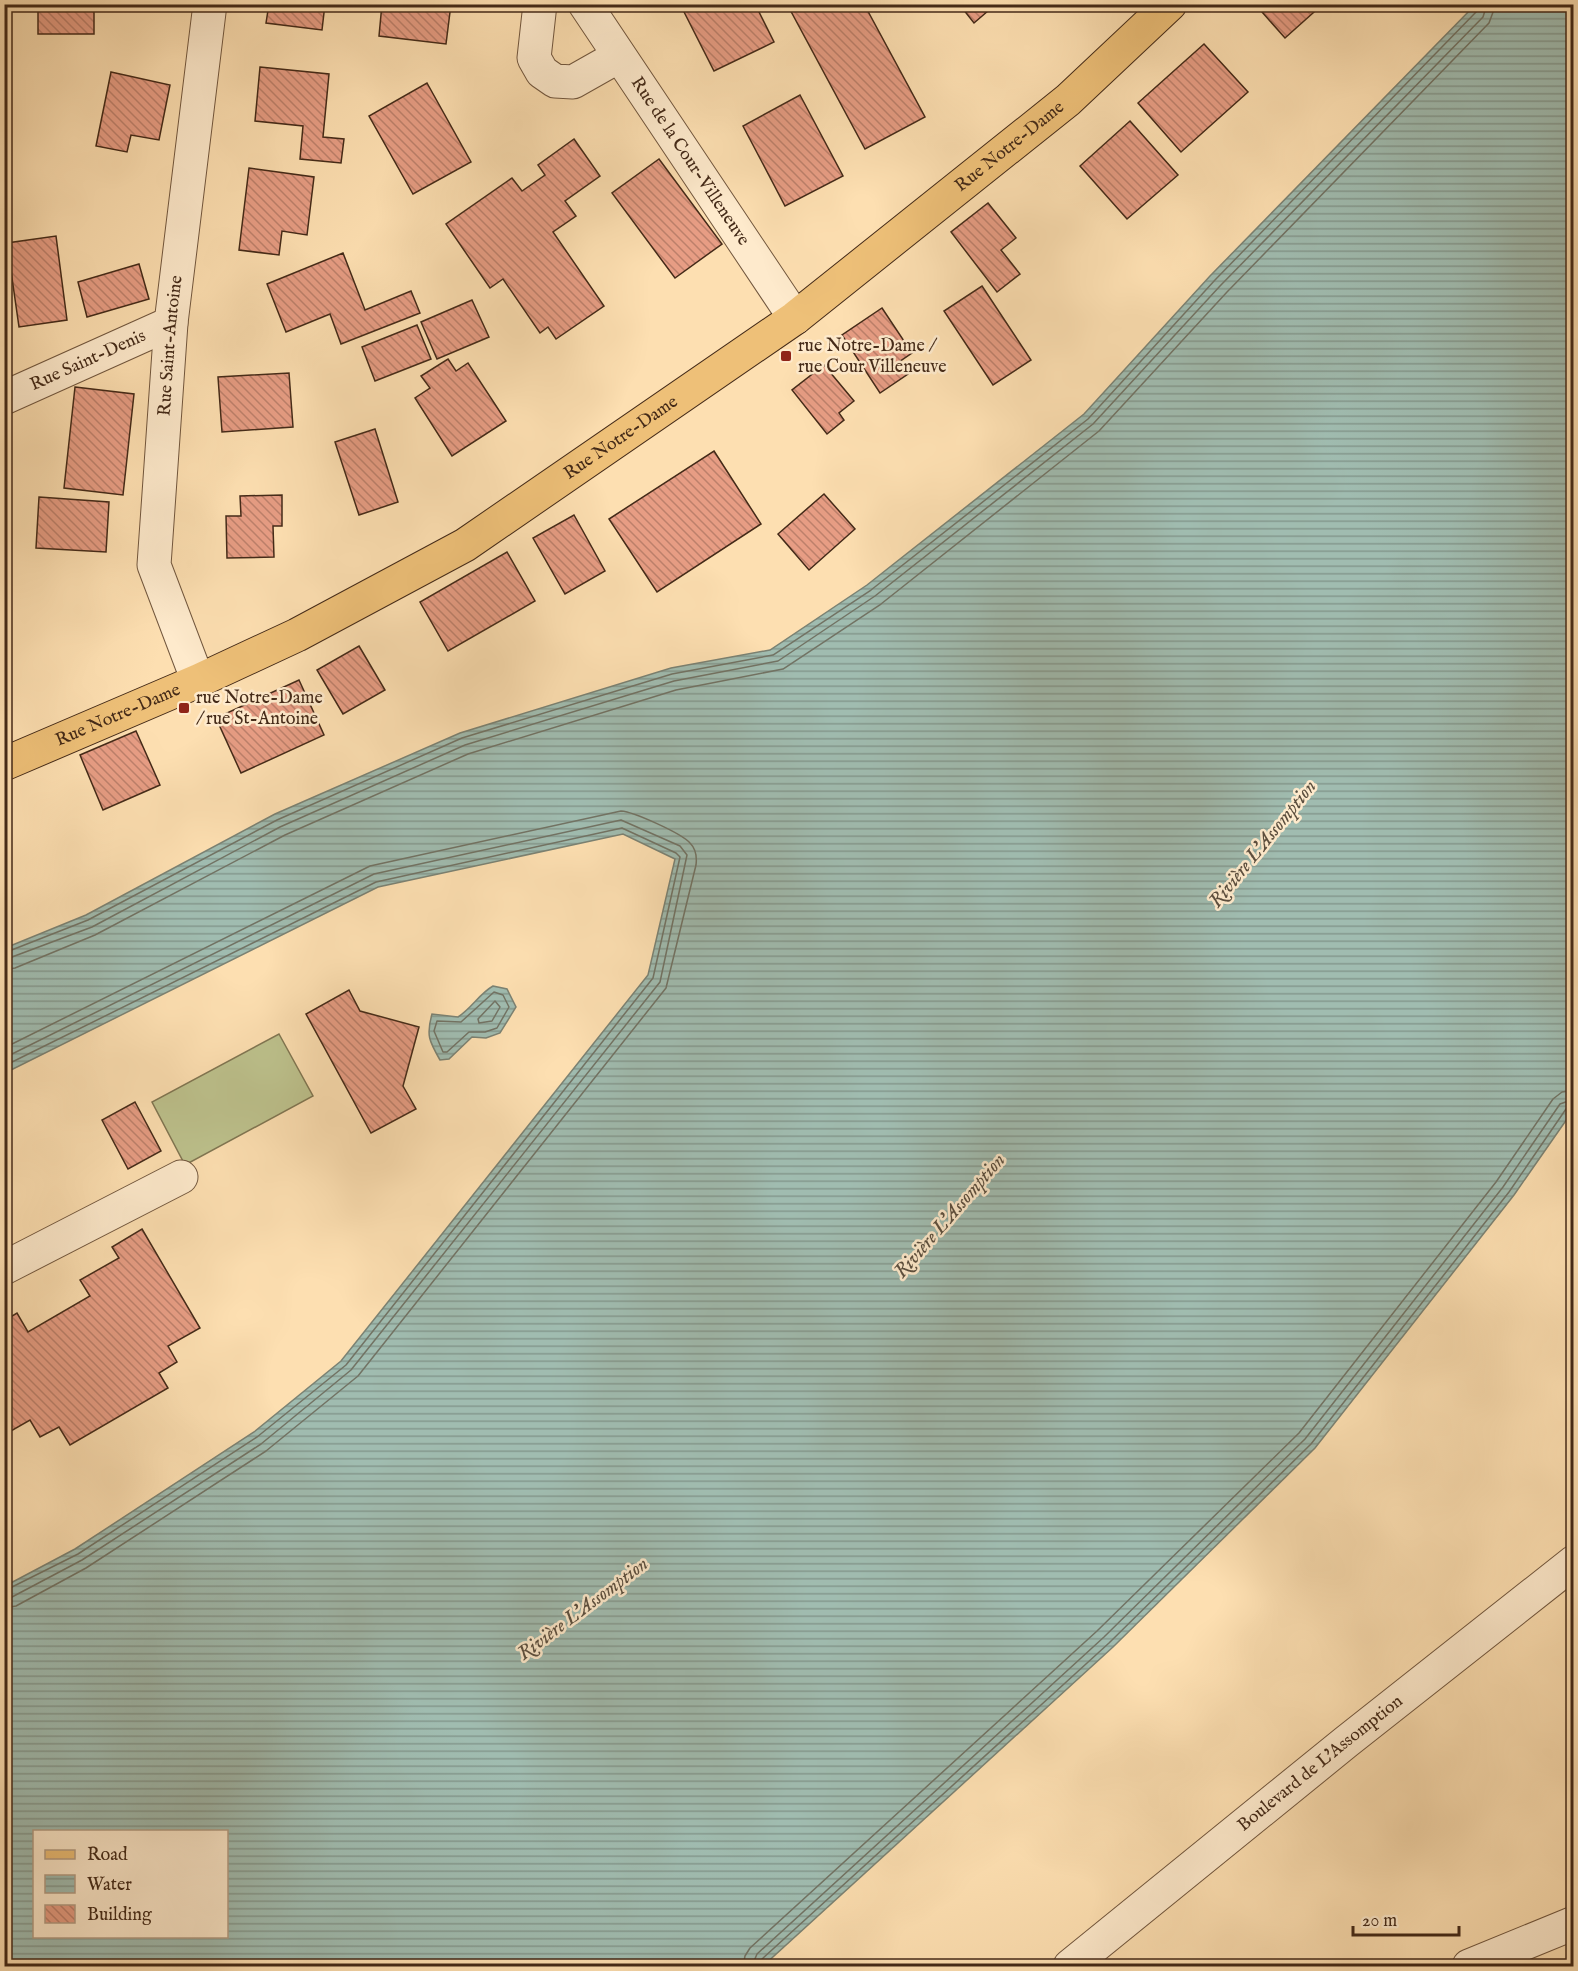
<svg xmlns="http://www.w3.org/2000/svg" width="1578" height="1971" font-family="'IM FELL English',serif">
  <style>
    .pitch { fill: #bdc28d; stroke: #807652; stroke-width: 1.5 }
    .water { fill: url(#water-rules); stroke: #7b8273; stroke-width: 1.5; fill-rule: evenodd }
    .lines { fill: none; stroke-linecap: round; stroke-linejoin: round }
    .shore { stroke: #727364; stroke-width: 1.5 }
    .building { fill: url(#building-back-hatch); stroke: #442a18; stroke-width: 1.5 }
    .minor-casing { stroke: #72573e; stroke-width: 35 }
    .major-casing { stroke: #442a18; stroke-width: 35 }
    .minor { stroke: #feeacc; stroke-width: 33 }
    .major { stroke: #eec078; stroke-width: 33 }
    .poi-dot { fill: #8f2418; stroke: #feeacc; stroke-width: 2 }
    .labels { text-anchor: middle; dominant-baseline: central; stroke-width: 5; stroke-linejoin: round; paint-order: stroke }
    .street-label { font-size: 18px; fill: #442a18; stroke: #feeacc }
    .poi-label { font-size: 18px; fill: #442a18; stroke: #feeacc; text-anchor: start }
    .water-label { font-size: 20px; font-style: italic; fill: #5b4e3e; stroke: #feeacc }
  </style>
  <defs>
    <pattern id="water-rules" width="6" height="5" patternUnits="userSpaceOnUse" patternTransform="scale(1.5)"><rect width="6" height="5" fill="#a0bcb0"/><path d="M0 2.5h6" fill="none" stroke="#84998e"/></pattern>
    <pattern id="building-back-hatch" width="6" height="6" patternUnits="userSpaceOnUse" patternTransform="scale(1.5)"><rect width="6" height="6" fill="#e79d84"/><path d="M-1 5l2 2M0 0l6 6M5-1l2 2" fill="none" stroke="#bd806b"/></pattern>
  </defs>
  <rect width="100%" height="100%" fill="#fddfb1"/>
  <filter id="stains"><feTurbulence type="fractalNoise" baseFrequency=".00333" numOctaves="4"/><feColorMatrix values="0 0 0 0 .2 0 0 0 0 .09 0 0 0 0 .02 0 0 0 .5 -.17"/></filter>
  <radialGradient id="worn" r=".72"><stop offset=".6" stop-color="#630" stop-opacity="0"/><stop offset="1" stop-color="#630" stop-opacity=".3"/></radialGradient>
  <!-- pitch -->
  <path class="pitch" d="M279,1034L313,1096L185,1165L152,1102Z"/>
  <!-- water -->
  <g class="water">
    <path d="M1475,5H1574V1109L1514,1195L1315,1448L1113,1647L763,1966H5V1586L75,1549L254,1432L341,1361L648,975L675,859L623,834L378,887L5,1073V948L86,915L275,814L460,733L671,668L770,650L867,585L1084,414L1210,276ZM34,1832H226V1936H34Z"/>
    <path d="M493,986L507,989L516,1007L500,1033L486,1038L472,1037L449,1059L440,1060C429,1041 426,1035 432,1014L458,1017C472,1008 479,994 493,986Z"/>
  </g>
  <g class="lines">
    <!-- shore -->
    <g class="shore">
      <path d="M4,953L88,920L277,820L462,738L672,674L773,655L871,590L1088,419L1215,280L1477,11L1479,4"/>
      <path d="M4,960L92,927L280,827L465,745L674,681L778,661L875,596L1093,424L1220,286L1483,17L1487,4"/>
      <path d="M4,970L15,968L95,935L285,835L468,754L676,690L783,669L881,604L1099,431L1227,292L1489,23L1496,4"/>
      <path d="M494,992L503,995L509,1007L497,1028L485,1032H469L447,1052H443L434,1031L437,1021L461,1022Z"/>
      <path d="M495,1001L500,1007L492,1021L479,1023L478,1019Z"/>
      <path d="M4,1048L370,866L621,811C634,812 681,833 690,843C696,849 697,857 696,865L666,988L358,1376L266,1451L86,1568L16,1606L4,1608"/>
      <path d="M4,1058L374,874L621,820L680,846L687,855L660,982L351,1370L261,1444L82,1560L12,1597L4,1599"/>
      <path d="M4,1066L376,882L622,828L676,853L680,857L653,978L346,1365L257,1437L78,1554L4,1591"/>
      <path d="M743,1966L745,1956L750,1948L1097,1631L1299,1433L1496,1182L1553,1099L1562,1092L1574,1090"/>
      <path d="M752,1966L757,1954L1104,1637L1305,1439L1503,1187L1560,1104L1574,1099"/>
      <path d="M760,1966L762,1959L1109,1643L1311,1444L1509,1192L1566,1109L1574,1106"/>
    </g>
  </g>
  <!-- building -->
  <g class="building">
    <rect x="38" y="4" width="56" height="30"/>
    <rect x="113" y="4" width="67" height="5"/>
    <path d="M269,4H325L322,30L266,23Z"/>
    <path d="M382,4H451L446,44L379,36Z"/>
    <path d="M680,4H755L774,42L714,71Z"/>
    <path d="M787,4H864L925,117L865,149Z"/>
    <path d="M959,4H996L974,23Z"/>
    <path d="M1255,4H1323L1285,38Z"/>
    <path d="M1204,44L1248,92L1181,152L1138,103Z"/>
    <path d="M260,67L329,74L323,137L344,139L341,163L300,159L303,126L255,121Z"/>
    <path d="M111,72L170,85L159,140L131,135L127,152L96,146Z"/>
    <path d="M427,83L471,162L413,194L369,116Z"/>
    <path d="M800,95L843,176L785,206L743,126Z"/>
    <path d="M1130,121L1178,175L1127,219L1080,166Z"/>
    <path d="M574,139L600,176L565,201L576,216L553,232L604,306L556,339L548,327L540,333L503,279L490,288L446,224L512,178L522,191L545,175L538,165Z"/>
    <path d="M659,159L722,244L675,278L612,193Z"/>
    <path d="M249,168L314,177L307,235L282,231L279,255L239,250Z"/>
    <path d="M988,203L1016,238L1001,250L1020,274L997,292L951,232Z"/>
    <path d="M56,236L67,320L19,327L7,243Z"/>
    <path d="M343,253L365,310L411,291L420,313L341,344L330,314L286,332L267,284Z"/>
    <path d="M139,264L149,299L87,317L78,282Z"/>
    <path d="M982,286L1031,360L993,385L944,311Z"/>
    <path d="M472,300L489,337L437,359L421,322Z"/>
    <path d="M882,308L912,353L899,362L908,374L880,393L842,335Z"/>
    <path d="M417,325L431,359L375,381L362,347Z"/>
    <path d="M448,359L456,371L468,363L506,421L452,456L415,398L430,388L421,376Z"/>
    <path d="M824,365L854,401L839,413L844,420L827,434L792,390Z"/>
    <path d="M289,373L293,427L222,432L218,377Z"/>
    <path d="M75,387L134,394L123,495L64,488Z"/>
    <path d="M375,429L398,502L359,515L335,442Z"/>
    <path d="M714,451L761,524L657,592L609,519Z"/>
    <path d="M824,494L855,529L809,570L778,534Z"/>
    <path d="M282,495V526H273L274,557L227,558L226,516H241L240,496Z"/>
    <path d="M39,497L109,502L106,552L36,548Z"/>
    <path d="M574,515L605,571L565,594L533,538Z"/>
    <path d="M507,552L535,601L448,651L420,602Z"/>
    <path d="M359,646L385,690L343,714L317,670Z"/>
    <path d="M299,680L324,735L241,773L216,718Z"/>
    <path d="M136,731L160,785L103,810L80,755Z"/>
    <path d="M349,990L360,1011L419,1027L403,1086L416,1109L371,1133L306,1014Z"/>
    <path d="M135,1102L161,1151L128,1169L102,1120Z"/>
    <path d="M142,1229L200,1328L168,1346L177,1362L159,1373L168,1388L70,1445L59,1427L40,1437L30,1420L4,1435V1321L17,1313L28,1332L90,1296L80,1280L119,1258L112,1247Z"/>
  </g>
  <g class="lines">
    <!-- minor casing -->
    <g class="minor-casing">
      <g id="minor">
        <path d="M540,4L534,58L542,72L555,81L573,82L619,56"/>
        <path id="s1" d="M585,4L795,318"/>
        <path id="s2" d="M4,398L171,323"/>
        <path id="s3" d="M198,681L154,565L171,323L210,4"/>
        <path d="M4,1268L181,1177"/>
        <path id="s4" d="M1070,1966L1346,1742L1574,1562"/>
        <path d="M1469,1966L1574,1923"/>
      </g>
    </g>
    <!-- major casing -->
    <g class="major-casing">
      <g id="major">
        <path id="s5" d="M4,764L198,681L297,635L465,545L795,318L1068,100L1170,4"/>
      </g>
    </g>
    <!-- minor -->
    <use href="#minor" class="minor"/>
    <!-- major -->
    <use href="#major" class="major"/>
  </g>
  <!-- markers -->
  <g class="poi-dot">
    <rect x="780" y="350" width="12" height="12" rx="3"/>
    <rect x="178" y="702" width="12" height="12" rx="3"/>
  </g>
  <g class="labels">
    <!-- street labels -->
    <g class="street-label">
      <text stroke="none"><textPath href="#s5" startOffset="1186">Rue Notre-Dame</textPath></text>
      <text stroke="none"><textPath href="#s1" startOffset="189">Rue de la Cour-Villeneuve</textPath></text>
      <text stroke="none"><textPath href="#s3" startOffset="344">Rue Saint-Antoine</textPath></text>
      <text stroke="none"><textPath href="#s2" startOffset="92">Rue Saint-Denis</textPath></text>
      <text stroke="none"><textPath href="#s5" startOffset="700">Rue Notre-Dame</textPath></text>
      <text stroke="none"><textPath href="#s5" startOffset="124">Rue Notre-Dame</textPath></text>
      <text stroke="none"><textPath href="#s4" startOffset="322">Boulevard de L'Assomption</textPath></text>
    </g>
    <!-- poi labels -->
    <g class="poi-label">
      <text x="798" y="346">rue Notre-Dame /<tspan x="798" dy="21">rue Cour Villeneuve</tspan></text>
      <text x="196" y="698">rue Notre-Dame<tspan x="196" dy="21">/ rue St-Antoine</tspan></text>
    </g>
    <!-- water labels -->
    <g class="water-label">
      <text transform="translate(1263 844) rotate(-51)">Rivière L'Assomption</text>
      <text transform="translate(950 1216) rotate(-49)">Rivière L'Assomption</text>
      <text transform="translate(583 1609) rotate(-37)">Rivière L'Assomption</text>
    </g>
  </g>
  <!-- margin -->
  <rect width="1578" height="1971" fill="none" stroke="#fddfb1" stroke-width="24"/>
  <rect x="6" y="6" width="1566" height="1959" fill="none" stroke="#442a18" stroke-width="3"/>
  <rect x="12" y="12" width="1554" height="1947" fill="none" stroke="#442a18" stroke-width="1.5"/>
  <!-- legend -->
  <rect x="33" y="1830" width="195" height="108" fill="#feeacc" stroke="#b49d84" stroke-width="1.5"/>
  <rect x="45" y="1850" width="30" height="9" fill="#eec078" stroke="#b49d84" stroke-width="1.5"/>
  <text x="87" y="1860" font-size="18" fill="#442a18">Road</text>
  <rect x="45" y="1875" width="30" height="18" fill="url(#water-rules)" stroke="#b49d84" stroke-width="1.5"/>
  <text x="87" y="1890" font-size="18" fill="#442a18">Water</text>
  <rect x="45" y="1905" width="30" height="18" fill="url(#building-back-hatch)" stroke="#b49d84" stroke-width="1.5"/>
  <text x="87" y="1920" font-size="18" fill="#442a18">Building</text>
  <!-- scale -->
  <path d="M1353 1926v9h106v-9" fill="none" stroke="#442a18" stroke-width="3"/>
  <text x="1362" y="1926" font-size="18" fill="#442a18" stroke="#feeacc" stroke-width="4.5" paint-order="stroke">20 m</text>
  <rect width="100%" height="100%" filter="url(#stains)"/>
  <rect width="100%" height="100%" fill="url(#worn)"/>
</svg>
